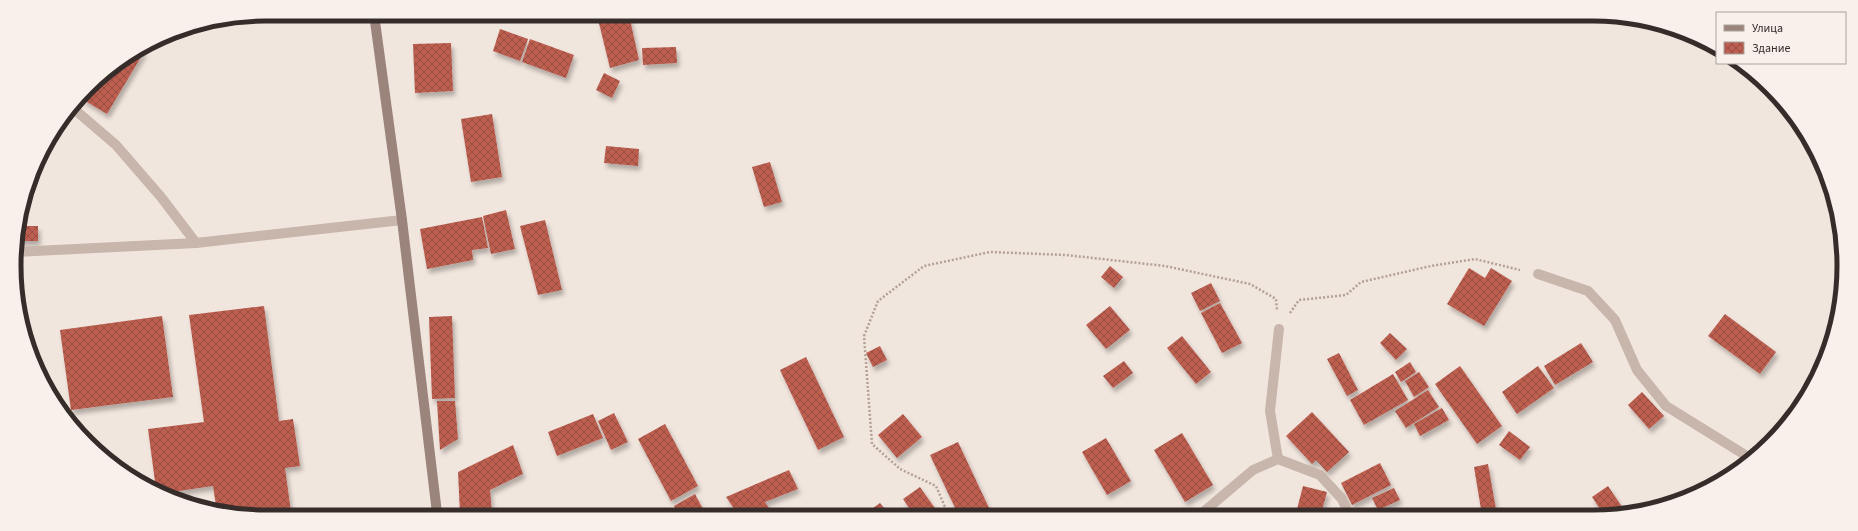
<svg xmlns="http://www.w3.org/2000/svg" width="1858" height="531" font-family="'Source Sans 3',sans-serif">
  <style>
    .building { fill: url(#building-cross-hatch); filter: url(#shadow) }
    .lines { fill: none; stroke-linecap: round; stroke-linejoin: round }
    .path { stroke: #b49f95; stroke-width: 2.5; stroke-dasharray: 2 2; stroke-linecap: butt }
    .street { stroke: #c8b5ab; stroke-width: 10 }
    .secondary { stroke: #9b847c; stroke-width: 10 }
    .rim { fill: none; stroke: #362c2a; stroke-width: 5 }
  </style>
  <defs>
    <pattern id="building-cross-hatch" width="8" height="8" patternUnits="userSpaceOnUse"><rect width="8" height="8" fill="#bc5e50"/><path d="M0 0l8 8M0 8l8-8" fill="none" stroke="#9a4e43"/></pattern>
    <filter id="shadow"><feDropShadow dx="2.5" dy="4.5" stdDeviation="2" flood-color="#0004"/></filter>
  </defs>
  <rect width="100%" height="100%" fill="#f1e6de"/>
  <!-- building -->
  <g class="building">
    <path d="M597,15H629L639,60L610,68Z"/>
    <path d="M500,29L528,39L520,61L493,51Z"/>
    <path d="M530,39L574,55L566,78L522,62Z"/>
    <path d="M451,43L453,91L415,93L413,44Z"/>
    <path d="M676,47L677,63L643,65L642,48Z"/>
    <path d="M142,50L144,52L107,114L82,99L100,77Z"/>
    <path d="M604,73L620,81L612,98L596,90Z"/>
    <path d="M492,114L502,177L471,182L461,119Z"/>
    <path d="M606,146L639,149L638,166L604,163Z"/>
    <path d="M770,162L782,202L764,207L752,167Z"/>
    <path d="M506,210L515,249L491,254L483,216Z"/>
    <path d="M482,217L488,248L472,250L473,260L427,269L420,229Z"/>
    <path d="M545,220L562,290L538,295L520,226Z"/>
    <path d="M21,226H38V241H17Z"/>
    <path d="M1110,266L1123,277L1114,288L1101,277Z"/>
    <path d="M1469,268L1485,278L1491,268L1512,281L1484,326L1447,304Z"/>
    <path d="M1211,283L1220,301L1200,311L1191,293Z"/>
    <path d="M1220,303L1242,343L1222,353L1201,313Z"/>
    <path d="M264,306L279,421L293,419L300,466L285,468L291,512H217L213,486L165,493L156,489L148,429L204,422L189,315Z"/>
    <path d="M1110,306L1130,330L1106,349L1086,325Z"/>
    <path d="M1725,314L1776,352L1760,374L1708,336Z"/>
    <path d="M162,316L173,397L71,410L60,330Z"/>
    <path d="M452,316L455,398L432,399L429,317Z"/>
    <path d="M1390,333L1407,349L1396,360L1380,343Z"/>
    <path d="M1182,336L1211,372L1196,384L1167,348Z"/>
    <path d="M1581,343L1593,362L1555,385L1544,366Z"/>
    <path d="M880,346L887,360L873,367L866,353Z"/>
    <path d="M1339,353L1358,390L1347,396L1327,359Z"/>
    <path d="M806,357L844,437L818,450L780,370Z"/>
    <path d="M1124,361L1133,373L1113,388L1103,376Z"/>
    <path d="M1410,362L1416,372L1401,382L1395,372Z"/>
    <path d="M1460,366L1502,426L1477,444L1435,384Z"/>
    <path d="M1538,366L1554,388L1517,414L1502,392Z"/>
    <path d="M1419,372L1429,387L1414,397L1405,381Z"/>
    <path d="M1393,374L1408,400L1364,425L1350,400Z"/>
    <path d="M1428,390L1439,407L1406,428L1395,411Z"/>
    <path d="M1642,392L1664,416L1649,429L1628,405Z"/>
    <path d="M437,401H455L458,439L440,450Z"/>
    <path d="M1442,408L1449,420L1420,436L1414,424Z"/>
    <path d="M1312,412L1349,452L1327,472L1316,460L1312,464L1286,436Z"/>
    <path d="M614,413L628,442L611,450L598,421Z"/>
    <path d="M593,414L603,438L557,456L548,432Z"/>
    <path d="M903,414L922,437L897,458L878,435Z"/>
    <path d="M665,424L698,486L671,501L638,439Z"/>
    <path d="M1509,431L1530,447L1520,460L1499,445Z"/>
    <path d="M1182,433L1213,485L1185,502L1154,450Z"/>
    <path d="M1106,438L1131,481L1107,495L1082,452Z"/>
    <path d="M958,442L990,510L981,514H958L930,455Z"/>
    <path d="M513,445L523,474L490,490L492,513H460L458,472Z"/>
    <path d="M1380,463L1391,485L1352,505L1341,483Z"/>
    <path d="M1488,464L1497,515H1482L1474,467Z"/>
    <path d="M789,470L798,489L765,502L772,513H737L726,497Z"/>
    <path d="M1303,486L1327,492L1321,514L1296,513Z"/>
    <path d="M1608,486L1627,514L1604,515L1592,497Z"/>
    <path d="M920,487L939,514H913L903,499Z"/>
    <path d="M1394,488L1400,500L1378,510L1372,498Z"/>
    <path d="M695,494L705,513H678L674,506Z"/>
    <path d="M880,503L888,513H866Z"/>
    <path d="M1052,508V514H1010V513Z"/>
  </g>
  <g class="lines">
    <!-- path -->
    <g class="path">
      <path d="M1290,313L1299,300L1346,295L1361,282L1431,266L1475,259L1520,270"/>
      <path d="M948,514L936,486L900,469L872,444L864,336L878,301L924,266L990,252L1066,255L1165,266L1250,284L1276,299L1277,310"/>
    </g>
    <!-- street -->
    <g class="street">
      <path d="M74,109L116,145L161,197L196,243"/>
      <path d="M15,252L196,243L402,220"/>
      <path d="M1538,274L1588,291L1615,320L1637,370L1666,406L1750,458"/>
      <path d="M1278,459L1270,411L1279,329"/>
      <path d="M1201,514L1253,470L1278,459L1320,475L1342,499L1349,514"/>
    </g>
    <!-- secondary -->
    <path class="secondary" d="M374,14L402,220L437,513"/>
  </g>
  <!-- crop -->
  <path d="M0 0H1858V531H0ZM265 21H1593A244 244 0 0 1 1837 265V266A244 244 0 0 1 1593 510H265A244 244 0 0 1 21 266V265A244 244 0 0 1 265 21Z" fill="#f8f0ea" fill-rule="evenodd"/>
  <path class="rim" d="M265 21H1593A244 244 0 0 1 1837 265V266A244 244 0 0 1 1593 510H265A244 244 0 0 1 21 266V265A244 244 0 0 1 265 21Z"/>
  <!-- legend -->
  <rect x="1716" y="12" width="130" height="52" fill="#f8f0ea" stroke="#aaa29d"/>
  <rect x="1724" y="25" width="20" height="6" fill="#9b847c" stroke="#aaa29d"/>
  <text x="1752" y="32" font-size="12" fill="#362c2a">Улица</text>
  <rect x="1724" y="42" width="20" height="12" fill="url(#building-cross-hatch)" stroke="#aaa29d"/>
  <text x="1752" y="52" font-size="12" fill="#362c2a">Здание</text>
</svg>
